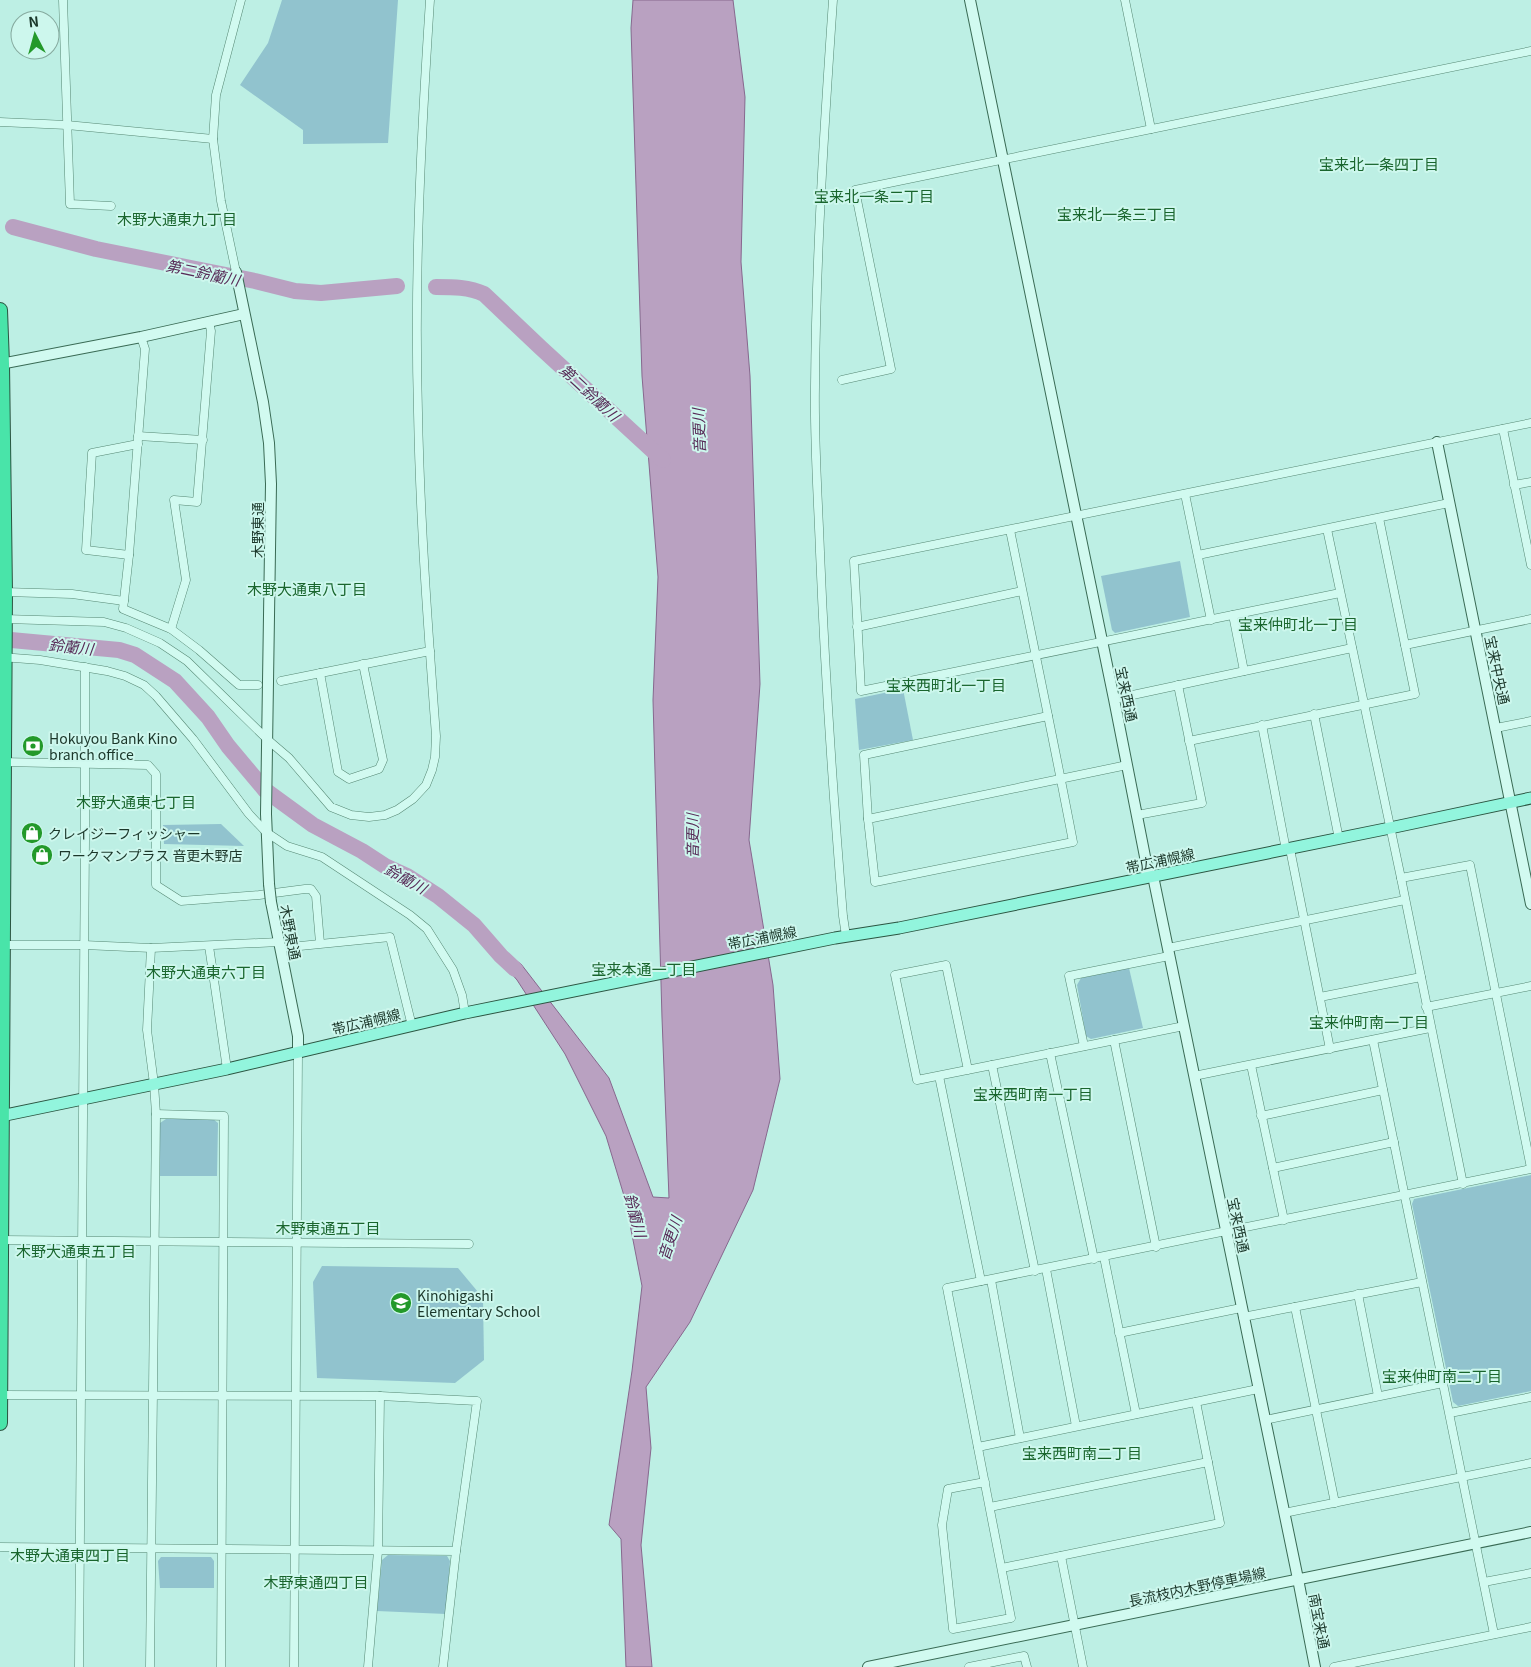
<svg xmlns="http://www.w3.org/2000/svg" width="1531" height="1667" font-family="Georgia,'Noto Sans JP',serif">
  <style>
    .green { fill: #91c3ce }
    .water { fill: #b9a1c1; stroke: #87688e }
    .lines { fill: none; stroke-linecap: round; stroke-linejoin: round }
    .river { stroke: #b9a1c1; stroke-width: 16 }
    .street-casing { stroke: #568874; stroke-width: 9 }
    .secondary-casing { stroke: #396a54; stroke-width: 12 }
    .primary-casing { stroke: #2b5541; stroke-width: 13 }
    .highway-casing { stroke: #2b5541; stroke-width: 16 }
    .street { stroke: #d1faf0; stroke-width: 8 }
    .secondary { stroke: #d1faf0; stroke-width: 10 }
    .primary { stroke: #92f5dd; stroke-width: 11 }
    .highway { stroke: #49e4a9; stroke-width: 14 }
    .secondary-bridge-casing { stroke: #396a54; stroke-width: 12; stroke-linecap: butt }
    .secondary-bridge { stroke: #d1faf0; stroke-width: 10 }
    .labels { text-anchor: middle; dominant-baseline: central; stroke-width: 4; stroke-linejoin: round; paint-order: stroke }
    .street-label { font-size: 14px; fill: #1b372a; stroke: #cdf7ed }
    .poi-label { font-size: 14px; fill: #1b372a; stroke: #cdf7ed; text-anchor: start }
    .neighbourhood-label { font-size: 15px; fill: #19652d; stroke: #cdf7ed }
    .water-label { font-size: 15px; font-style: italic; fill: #572a57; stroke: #cdf7ed }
  </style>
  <rect width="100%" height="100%" fill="#bdefe4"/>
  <!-- green -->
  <g class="green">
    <path d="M282,0H398L388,143L303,144V130L240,85L268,43Z"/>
    <path d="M1180,561L1190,617L1115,633L1112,630L1101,576Z"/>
    <path d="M903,689L913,740L859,750L855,699Z"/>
    <path d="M221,824L244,846L164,844L163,825Z"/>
    <path d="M1129,968L1143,1028L1091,1039L1086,1036L1077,985L1081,978Z"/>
    <path d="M166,1119H213L218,1123L217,1176H160V1123Z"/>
    <path d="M1531,1175V1391L1458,1406L1453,1402L1412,1204L1414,1199Z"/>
    <path d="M322,1266L458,1268L483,1298L484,1360L455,1383L317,1378L313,1282Z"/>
    <path d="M388,1555L447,1556L450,1561L446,1614L377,1611L382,1560Z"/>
    <path d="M161,1557H211L214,1561V1588H160L158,1561Z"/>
  </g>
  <!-- water -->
  <path class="water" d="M633,0H733L745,97L741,262L750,376L760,684L749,840L773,985L780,1079L753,1190L690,1322L646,1387L651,1448L641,1545L652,1667H626L621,1539L609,1525L632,1371L642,1286L625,1199L606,1136L565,1054L517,980L498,958L500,950L521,964L609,1078L653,1197L669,1198L662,1018L653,700L658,577L642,376L631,28Z"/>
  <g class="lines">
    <!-- river -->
    <g class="river">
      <path d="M13,227L96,249L255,281L295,291L321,293L397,286"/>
      <path d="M436,287C453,287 469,287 484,294L541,348L663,460"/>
      <path d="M0,639L119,650L135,655L175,681L208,717L228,746L265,790L313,825L362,851L385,866L407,876L438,896L474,925L501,956L515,969"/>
    </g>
    <!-- street casing -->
    <g class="street-casing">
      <g id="street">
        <path d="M63,0L70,204L111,206"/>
        <path d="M833,0C824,129 816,257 815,387C814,442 818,497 820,552C825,674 833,794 843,916L846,936"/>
        <path d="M1125,0L1151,129"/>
        <path d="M0,122L67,125L213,139"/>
        <path d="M236,272L221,201L213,139L216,95L241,0"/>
        <path d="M141,337L145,349L129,555L123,609L171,629L199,650L239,685H258"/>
        <path d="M842,380L891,369L855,190L1531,51"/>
        <path d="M1503,429L1531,565"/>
        <path d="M138,436L203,440"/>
        <path d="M1514,485L1531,482"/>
        <path d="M1185,494L1211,620"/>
        <path d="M1327,529L1401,878L1463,1184"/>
        <path d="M1010,530C1031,633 1053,737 1073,842L875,882L868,819L1127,765"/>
        <path d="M129,555L86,550L92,453L138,444"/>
        <path d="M1198,555L1449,503"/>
        <path d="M5,592L72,594L124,601"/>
        <path d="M1340,593L861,691L854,561L1531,423"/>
        <path d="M1233,615L1244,671"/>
        <path d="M5,619L104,622L126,628L160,643L187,661L268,740L289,758L331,807L351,815L369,817L385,815L397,810L413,799L426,785L432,770L435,757L436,736C428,628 420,520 418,412C414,275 421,137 430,0"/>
        <path d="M857,627L1022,591"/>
        <path d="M171,629L186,580L174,500L197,502L211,331L209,322"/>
        <path d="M1405,645L1531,619"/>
        <path d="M1,657L40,660L107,671L125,676L144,685L156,696L193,739L249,814L266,832L287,846L322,857L410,915L427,929L453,970L462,995L465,1013"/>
        <path d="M320,673L338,772L349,779L379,769L383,760L363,664"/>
        <path d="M281,681L430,651"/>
        <path d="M1114,699L1352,648"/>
        <path d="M1314,714L1339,839"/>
        <path d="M1262,725L1286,850"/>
        <path d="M1496,728L1531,721"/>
        <path d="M1189,741L1415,694L1379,518"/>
        <path d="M2,762L148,765L156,774V885L181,901L259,895L305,889H311L316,896L320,943"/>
        <path d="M1137,815L1202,803L1178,685"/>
        <path d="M868,819L864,755L1048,716"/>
        <path d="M1290,849L1330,1049"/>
        <path d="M1401,878L1470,865L1531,1168"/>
        <path d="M0,945H84L151,948L279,942"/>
        <path d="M209,946L227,1069"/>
        <path d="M280,948L390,937L412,1026"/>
        <path d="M1168,948L1405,900"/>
        <path d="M1320,997L1421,977"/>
        <path d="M1426,1007L1531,986"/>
        <path d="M1114,1040L1156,1247"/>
        <path d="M1373,1040L1494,1634"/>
        <path d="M1084,1046L1069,976L1169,956"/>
        <path d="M1050,1053L1094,1259"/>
        <path d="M992,1065L1035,1271"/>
        <path d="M1251,1065L1284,1220"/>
        <path d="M968,1070L946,965L895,975L917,1080L992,1065L1184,1026"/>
        <path d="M939,1076L981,1281"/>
        <path d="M1194,1076L1430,1028"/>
        <path d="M156,1114L224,1116L221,1667"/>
        <path d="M1261,1116L1383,1090"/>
        <path d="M1273,1168L1394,1142"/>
        <path d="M1,1240L469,1244"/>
        <path d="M1104,1257L1136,1414"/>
        <path d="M1046,1269L1076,1426"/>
        <path d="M991,1280L1020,1438"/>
        <path d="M1358,1294L1378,1396"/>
        <path d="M1295,1307L1335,1503"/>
        <path d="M1243,1317L1422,1282"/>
        <path d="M1119,1333L1241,1308"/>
        <path d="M0,1395L380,1396L477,1401L456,1551L443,1667"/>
        <path d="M1450,1413L1531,1397"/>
        <path d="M1265,1420L1443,1383"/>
        <path d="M978,1447L1258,1389"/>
        <path d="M985,1482L948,1489L942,1525L953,1629L1011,1618L947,1288L1531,1169"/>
        <path d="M990,1507L1208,1462"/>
        <path d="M1284,1513L1531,1463"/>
        <path d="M0,1547L456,1551"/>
        <path d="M1061,1556L1083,1667"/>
        <path d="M1002,1568L1220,1523L1196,1402"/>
        <path d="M1484,1582L1531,1573"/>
        <path d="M79,1667L85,840V667"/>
        <path d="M150,1667L156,1114L154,1084L147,1030L151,948"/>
        <path d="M294,1667L298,1053"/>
        <path d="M368,1667L378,1551L380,1396"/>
        <path d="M969,1667L1024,1656L1027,1667"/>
        <path d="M1334,1667L1531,1627"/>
      </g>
    </g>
    <!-- secondary casing -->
    <g class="secondary-casing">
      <g id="secondary">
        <path d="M970,0L1114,699L1149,877"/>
        <path d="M236,272L263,402L269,443L271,484L266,814L269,884"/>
        <path d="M0,364L141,337L244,314"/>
        <path d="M1437,442L1531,904"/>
        <path d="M1153,876L1298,1579L1315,1667"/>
        <path d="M271,902L298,1036V1053"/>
        <path d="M868,1667L1531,1532"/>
      </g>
    </g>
    <!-- primary casing -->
    <g class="primary-casing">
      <path id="primary" d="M1,1116L227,1069L465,1013L835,938L899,928L1390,828L1531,798"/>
    </g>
    <!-- highway casing -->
    <g class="highway-casing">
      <path id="highway" d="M0,310L2,364L5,592L0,1423"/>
    </g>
    <!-- street -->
    <use href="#street" class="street"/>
    <!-- secondary -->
    <use href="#secondary" class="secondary"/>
    <!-- primary -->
    <use href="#primary" class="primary"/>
    <!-- highway -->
    <use href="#highway" class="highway"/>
    <!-- secondary-bridge casing -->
    <g class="secondary-bridge-casing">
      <path id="secondary-bridge" d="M269,884L271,902"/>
    </g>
    <!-- secondary-bridge -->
    <use href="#secondary-bridge" class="secondary-bridge"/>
  </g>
  <!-- icons -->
  <defs>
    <g id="bank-disc" transform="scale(1.125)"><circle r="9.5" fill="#23992a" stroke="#cdf7ed"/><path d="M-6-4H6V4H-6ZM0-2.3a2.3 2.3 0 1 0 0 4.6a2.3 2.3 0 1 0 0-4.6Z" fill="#fff"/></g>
    <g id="shop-disc" transform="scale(1.125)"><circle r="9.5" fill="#23992a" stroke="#cdf7ed"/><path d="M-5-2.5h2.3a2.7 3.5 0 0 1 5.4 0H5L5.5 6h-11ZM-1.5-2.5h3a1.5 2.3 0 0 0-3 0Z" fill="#fff"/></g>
    <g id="school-disc" transform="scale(1.125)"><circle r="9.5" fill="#23992a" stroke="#cdf7ed"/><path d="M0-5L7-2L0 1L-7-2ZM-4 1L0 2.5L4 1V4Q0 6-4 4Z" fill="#fff"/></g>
  </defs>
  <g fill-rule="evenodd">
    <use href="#bank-disc" x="33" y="746"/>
    <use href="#shop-disc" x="32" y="833"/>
    <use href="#shop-disc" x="42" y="855"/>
    <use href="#school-disc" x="401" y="1303"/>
  </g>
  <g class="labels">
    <!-- street labels -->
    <g class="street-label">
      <text transform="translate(257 530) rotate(-90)">木野東通</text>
      <text transform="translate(1498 670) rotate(78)">宝来中央通</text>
      <text transform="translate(1127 694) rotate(78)">宝来西通</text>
      <text transform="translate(1160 860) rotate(-12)">帯広浦幌線</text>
      <text transform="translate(291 932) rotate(79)">木野東通</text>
      <text transform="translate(762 937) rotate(-11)">帯広浦幌線</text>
      <text transform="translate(366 1021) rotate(-13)">帯広浦幌線</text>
      <text transform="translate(1239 1225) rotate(78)">宝来西通</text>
      <text transform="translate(1197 1586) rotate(-12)">長流枝内木野停車場線</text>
      <text transform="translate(1320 1621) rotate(79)">南宝来通</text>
    </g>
    <!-- poi labels -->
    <g class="poi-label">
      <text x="49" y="738">Hokuyou Bank Kino<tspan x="49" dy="16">branch office</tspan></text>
      <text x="48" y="833">クレイジーフィッシャー</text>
      <text x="58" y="855">ワークマンプラス 音更木野店</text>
      <text x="417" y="1295">Kinohigashi<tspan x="417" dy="16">Elementary School</tspan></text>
    </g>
    <!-- neighbourhood labels -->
    <g class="neighbourhood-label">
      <text x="1379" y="163">宝来北一条四丁目</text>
      <text x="874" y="195">宝来北一条二丁目</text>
      <text x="1117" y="213">宝来北一条三丁目</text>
      <text x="177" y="218">木野大通東九丁目</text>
      <text x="307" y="588">木野大通東八丁目</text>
      <text x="1298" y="623">宝来仲町北一丁目</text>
      <text x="946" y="684">宝来西町北一丁目</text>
      <text x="136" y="801">木野大通東七丁目</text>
      <text x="644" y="968">宝来本通一丁目</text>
      <text x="206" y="971">木野大通東六丁目</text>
      <text x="1369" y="1021">宝来仲町南一丁目</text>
      <text x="1033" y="1093">宝来西町南一丁目</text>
      <text x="328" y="1227">木野東通五丁目</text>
      <text x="76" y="1250">木野大通東五丁目</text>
      <text x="1442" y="1375">宝来仲町南二丁目</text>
      <text x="1082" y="1452">宝来西町南二丁目</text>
      <text x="70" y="1554">木野大通東四丁目</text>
      <text x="316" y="1581">木野東通四丁目</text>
    </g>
    <!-- water labels -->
    <g class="water-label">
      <text transform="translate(203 272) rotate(12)">第二鈴蘭川</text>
      <text transform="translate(590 392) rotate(43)">第二鈴蘭川</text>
      <text transform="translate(698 431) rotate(-92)">音更川</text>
      <text transform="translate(71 646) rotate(6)">鈴蘭川</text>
      <text transform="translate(691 836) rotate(-90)">音更川</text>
      <text transform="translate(406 878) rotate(29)">鈴蘭川</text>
      <text transform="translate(636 1215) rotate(75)">鈴蘭川</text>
      <text transform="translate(669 1238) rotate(-72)">音更川</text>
    </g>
  </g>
  <!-- north arrow -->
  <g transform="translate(35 35) rotate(354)"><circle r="24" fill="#cdf7ed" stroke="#86aa9f"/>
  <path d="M0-4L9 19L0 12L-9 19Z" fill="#23992a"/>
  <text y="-8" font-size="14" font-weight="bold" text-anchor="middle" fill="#1b372a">N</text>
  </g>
</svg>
